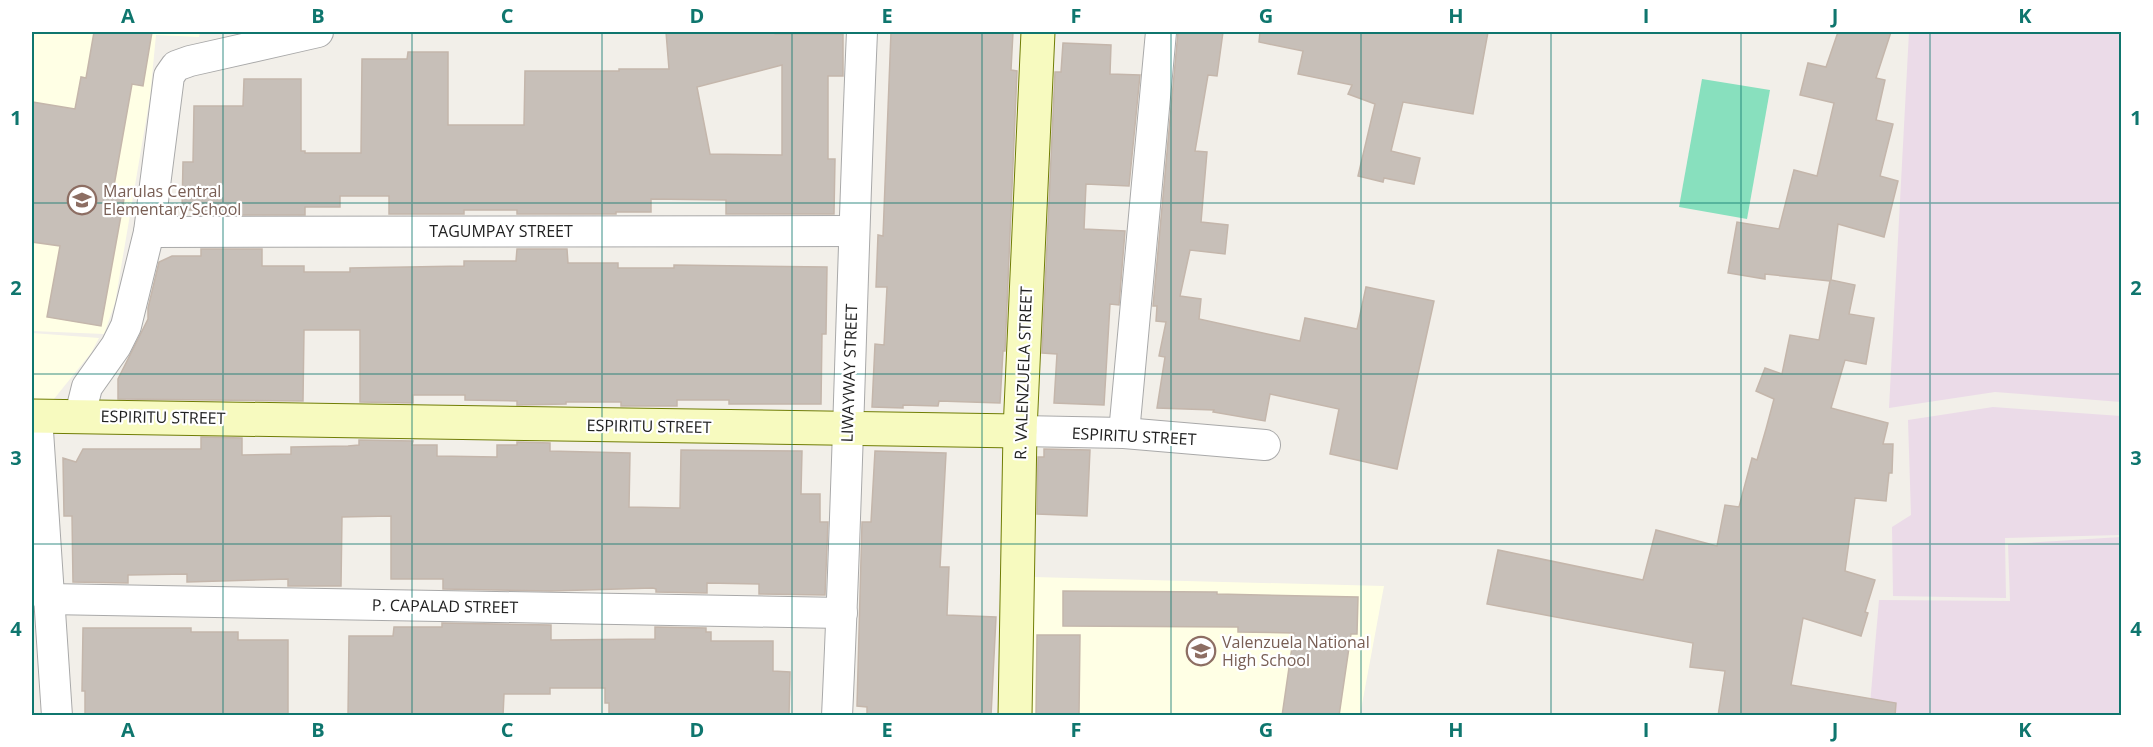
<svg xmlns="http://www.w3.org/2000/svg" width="2153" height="747" font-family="'Open Sans',sans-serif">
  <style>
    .industrial { fill: #ebdbe8 }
    .education { fill: #ffffe5 }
    .pitch { fill: #88e0be }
    .building { fill: #c7bfb8; stroke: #c4b6ab; stroke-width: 1.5; fill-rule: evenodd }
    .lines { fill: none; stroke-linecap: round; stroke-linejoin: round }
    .street-casing { stroke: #a9a9a9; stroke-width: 32 }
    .secondary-casing { stroke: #707d05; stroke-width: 35 }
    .street { stroke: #fff; stroke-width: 30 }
    .secondary { stroke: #f7fabf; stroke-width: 33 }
    .grid { fill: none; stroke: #0f766e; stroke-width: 1.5; stroke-opacity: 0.55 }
    .labels { text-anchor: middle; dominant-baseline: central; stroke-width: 4.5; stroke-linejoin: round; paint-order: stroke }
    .education-label { font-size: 16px; fill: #785e54; stroke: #fff; text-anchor: start }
    .street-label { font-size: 16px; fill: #222; stroke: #fff }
    .neatline { fill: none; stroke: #0f766e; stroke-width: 2 }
    .grid-label { font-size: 20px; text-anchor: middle; font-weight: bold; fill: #0f766e }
  </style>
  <rect width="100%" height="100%" fill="#f2efe9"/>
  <!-- industrial -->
  <g class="industrial">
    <path d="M1909,32H2121V402L1995,392L1889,408Z"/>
    <path d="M1993,407L2121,416V535L2005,538L2006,598L1893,596L1892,527L1911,515L1908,420Z"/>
    <path d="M2121,537V715L1869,716L1879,600L2010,601L2008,544Z"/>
  </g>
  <!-- education -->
  <g class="education">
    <path d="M32,32H200L199,37L156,35L150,97L115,303L104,334L32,331Z"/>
    <path d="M32,333L99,338L91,353L54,399H32Z"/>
    <path d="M1033,577L1384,586L1360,715L1027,716Z"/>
  </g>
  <!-- pitch -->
  <path class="pitch" d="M1702,79L1770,90L1747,219L1679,207Z"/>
  <!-- building -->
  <g class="building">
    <path d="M94,32H152L143,86L132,84L112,197L124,199L101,326L47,317L60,246L32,242V102L75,109L81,77L86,78Z"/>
    <path d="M666,32H773L775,34H843V76H828V159H835L834,214H726V200L651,199V212H616V214H517V210H464V214H389V196H340V207H305V215H201V210H182L183,162H193L194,106H243L244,79H301V151H305V153H361L362,59H407L408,52H448V125H524L525,71H619V69H669ZM782,65V155L710,154L697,87Z"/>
    <path d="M891,32H1013L1011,70L1017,71L1005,351H1003L1000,403L939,401L938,406L903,405V408L872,407L875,344L884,345L887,287H876L878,235L883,236Z"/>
    <path d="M1178,32H1223L1217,76L1208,75L1195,151L1207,152L1201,222L1228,225L1225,254L1190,250L1180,296L1201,299L1199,319L1300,341L1305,318L1357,329L1366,287L1434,301L1397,469L1330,454L1339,409L1270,394L1265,421L1213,412L1214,410L1157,408L1165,357L1159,356L1166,322L1156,321L1157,306H1153Z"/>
    <path d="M1260,32H1488L1473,114L1403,102L1391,151L1420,158L1414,184L1384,178L1383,182L1358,176L1375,104L1348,94L1352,85L1298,74L1303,51L1259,42Z"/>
    <path d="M1838,32H1891L1876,78L1885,80L1876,120L1893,124L1880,176L1898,181L1884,237L1838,224L1831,280L1855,285L1849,314L1874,318L1866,364L1845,360L1831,408L1888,423L1883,444H1893L1892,473H1889L1886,501L1855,498L1845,571L1875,580L1865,612L1868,613L1861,636L1803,618L1791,685L1896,703L1895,716H1718L1725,671L1690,667L1693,643L1487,604L1498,550L1643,580L1656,530L1717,546L1725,505L1739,507L1752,458L1757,460L1766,429L1774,399L1756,391L1765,368L1782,374L1790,335L1819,340L1830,281L1765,274V279L1728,273L1737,222L1779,229L1794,170L1817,176L1834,103L1800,95L1808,63L1826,67Z"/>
    <path d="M1063,43L1111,45L1110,74L1140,75L1129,186L1086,184L1084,229L1125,231L1119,305L1110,304L1104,405L1054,403L1057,354L1042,353L1055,72H1061Z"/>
    <path d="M201,249H262V266H304V272H350V268L464,266V261H516L517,249H567L568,263H618V268H674V265L827,267L826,334H822L821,404H729V400H677V406H621V402H566V404L517,405V401L465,400V395H413V403L360,402V330H304L303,401L118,399V379L148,319V308L159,262L172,256H201Z"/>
    <path d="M201,437L242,438V455L291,454V447L348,446L359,445V440L413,441L412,445H437V456L497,457V445H517V442L550,443V451L630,453L629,507L680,508L681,450L802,451L801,494H820V522H828L825,595L759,594V584L707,583V593L656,592V589L653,588L551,591L443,589V579H391V516L342,517L341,586H288V579L187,582V574L128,575V583L73,582L72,516H64L63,458L76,462L83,449H201Z"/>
    <path d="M1044,449L1090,450L1087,516L1037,514L1038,457H1044Z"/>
    <path d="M875,451L946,453L940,567H949L947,615L996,617L991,716H867V707L857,706L862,522H871Z"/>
    <path d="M1063,591L1217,592V594L1358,597L1357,634H1351L1339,716H1282L1294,633L1238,632V627L1063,626Z"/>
    <path d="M442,623L551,625V640L655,639V627L706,628V632H711V641H773V671L790,672L789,716H609V703H605V688H550V694H504L503,716H348L349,636H393L394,627H442Z"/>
    <path d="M83,628H191V632H238V640H288V716H85V691H82Z"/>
    <path d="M1037,635H1080L1079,716H1036Z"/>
  </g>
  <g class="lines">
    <!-- street casing -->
    <g class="street-casing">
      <g id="street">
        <path d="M149,232L853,231"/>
        <path d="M80,415L87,387L116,346L126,326L149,232L169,76L176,66L190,61L318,32"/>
        <path d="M37,416L57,716"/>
        <path d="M1020,431L1124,433L1265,445"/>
        <path d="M1124,433L1161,32"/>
        <path d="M48,599L842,613"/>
        <path d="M837,716C848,488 852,259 862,32"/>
      </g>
    </g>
    <!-- secondary casing -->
    <g class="secondary-casing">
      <g id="secondary">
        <path d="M32,416L1020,431"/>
        <path d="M1015,716L1020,431L1038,32"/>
      </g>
    </g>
    <!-- street -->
    <use href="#street" class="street"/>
    <!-- secondary -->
    <use href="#secondary" class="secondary"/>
  </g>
  <!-- grid -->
  <path class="grid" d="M223,32V716M412,32V716M602,32V716M792,32V716M982,32V716M1171,32V716M1361,32V716M1551,32V716M1741,32V716M1930,32V716M32,203H2122M32,374H2122M32,544H2122"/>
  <!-- icons -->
  <defs>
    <g id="school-ring" transform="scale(1.5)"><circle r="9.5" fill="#fff" stroke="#8d6e63" stroke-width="1.5"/><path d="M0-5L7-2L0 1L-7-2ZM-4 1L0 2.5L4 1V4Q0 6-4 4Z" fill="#8d6e63"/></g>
  </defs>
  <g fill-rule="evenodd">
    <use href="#school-ring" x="82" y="200"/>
    <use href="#school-ring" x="1201" y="651"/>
  </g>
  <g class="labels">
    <!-- education labels -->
    <g class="education-label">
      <text x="103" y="191">Marulas Central<tspan x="103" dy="18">Elementary School</tspan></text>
      <text x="1222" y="642">Valenzuela National<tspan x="1222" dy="18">High School</tspan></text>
    </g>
    <!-- street labels -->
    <g class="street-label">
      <text x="501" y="231">TAGUMPAY STREET</text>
      <text transform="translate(849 373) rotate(-88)">LIWAYWAY STREET</text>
      <text transform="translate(1023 373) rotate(-88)">R. VALENZUELA STREET</text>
      <text transform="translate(163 417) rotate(1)">ESPIRITU STREET</text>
      <text transform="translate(649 426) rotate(1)">ESPIRITU STREET</text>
      <text transform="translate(1134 436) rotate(3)">ESPIRITU STREET</text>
      <text transform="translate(445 606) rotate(1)">P. CAPALAD STREET</text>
    </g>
  </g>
  <!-- border -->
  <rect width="2153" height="747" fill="none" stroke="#ffffff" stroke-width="66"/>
  <rect x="33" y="33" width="2087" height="681" class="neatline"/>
  <g class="grid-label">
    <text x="128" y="23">A</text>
    <text x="318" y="23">B</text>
    <text x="507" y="23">C</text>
    <text x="697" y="23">D</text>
    <text x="887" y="23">E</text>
    <text x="1076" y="23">F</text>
    <text x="1266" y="23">G</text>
    <text x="1456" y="23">H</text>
    <text x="1646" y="23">I</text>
    <text x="1835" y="23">J</text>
    <text x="2025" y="23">K</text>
    <text x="16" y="125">1</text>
    <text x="2136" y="125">1</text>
    <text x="16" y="295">2</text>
    <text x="2136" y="295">2</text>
    <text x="16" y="465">3</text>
    <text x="2136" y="465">3</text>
    <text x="16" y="636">4</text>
    <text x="2136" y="636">4</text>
    <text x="128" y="737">A</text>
    <text x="318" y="737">B</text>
    <text x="507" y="737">C</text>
    <text x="697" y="737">D</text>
    <text x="887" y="737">E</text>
    <text x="1076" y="737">F</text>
    <text x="1266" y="737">G</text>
    <text x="1456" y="737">H</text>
    <text x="1646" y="737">I</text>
    <text x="1835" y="737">J</text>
    <text x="2025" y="737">K</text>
  </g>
</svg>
